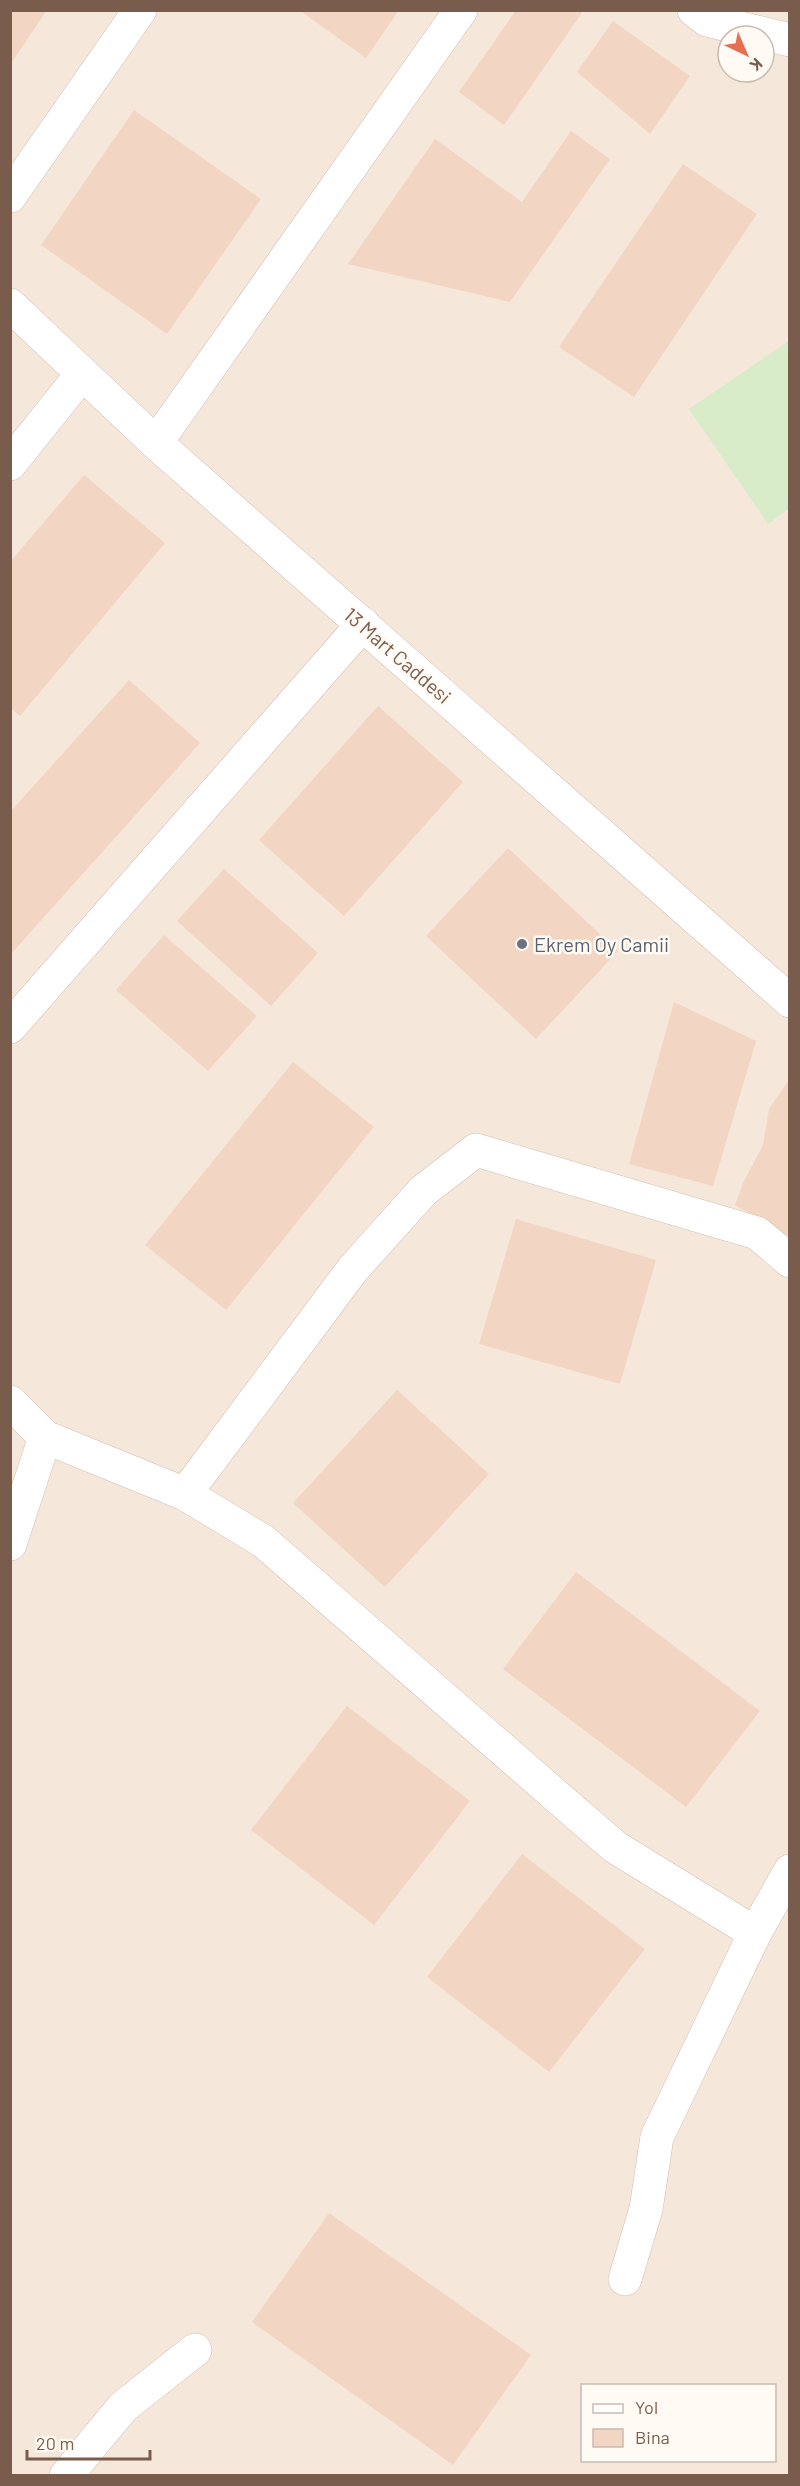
<svg xmlns="http://www.w3.org/2000/svg" width="800" height="2486" font-family="Barlow,sans-serif">
  <style>
    .residential { fill: #f5e8da; fill-rule: evenodd }
    .grass { fill: #d8ecc9 }
    .building { fill: #f3d5c3 }
    .lines { fill: none; stroke-linecap: round; stroke-linejoin: round }
    .minor-casing { stroke: #d1beb0; stroke-width: 34 }
    .tertiary-casing { stroke: #d1beb0; stroke-width: 34 }
    .minor { stroke: #fff; stroke-width: 33 }
    .tertiary { stroke: #fff; stroke-width: 33 }
    .worship-dot { fill: #6b7280; stroke: #fffaf3; stroke-width: 2 }
    .labels { text-anchor: middle; dominant-baseline: central; stroke-width: 5; stroke-linejoin: round; paint-order: stroke }
    .street-label { font-size: 20px; fill: #7a5c4d; stroke: #fffaf3 }
    .worship-label { font-size: 20px; fill: #5b616d; stroke: #fffaf3; text-anchor: start }
  </style>
  <rect width="100%" height="100%" fill="#fdf6ec"/>
  <!-- residential -->
  <path class="residential" d="M11,11H789V2475H11ZM728,36H764V72H728ZM582,2386H774V2460H582Z"/>
  <!-- grass -->
  <path class="grass" d="M789,341V509L768,524L689,409Z"/>
  <!-- building -->
  <g class="building">
    <path d="M10,10H47L10,65Z"/>
    <path d="M299,10H399L366,58Z"/>
    <path d="M516,10H578L582,13L504,125L459,92Z"/>
    <path d="M613,21L690,76L650,134L577,72Z"/>
    <path d="M134,110L261,199L167,334L41,245Z"/>
    <path d="M571,131L610,159L510,302L348,264L435,139L522,202Z"/>
    <path d="M683,164L757,214L634,397L559,347Z"/>
    <path d="M84,475L165,543L20,716L10,707V562Z"/>
    <path d="M129,680L200,743L10,955V812Z"/>
    <path d="M378,706L463,782L344,916L259,840Z"/>
    <path d="M508,848L618,951L536,1039L426,936Z"/>
    <path d="M224,869L318,953L271,1006L177,921Z"/>
    <path d="M164,935L257,1016L208,1071L116,990Z"/>
    <path d="M674,1002L756,1041L713,1186L629,1164Z"/>
    <path d="M293,1062L374,1127L226,1310L145,1245Z"/>
    <path d="M790,1078V1237L735,1205L743,1183L763,1145L769,1109Z"/>
    <path d="M516,1219L656,1260L620,1384L479,1344Z"/>
    <path d="M397,1390L489,1474L385,1587L293,1503Z"/>
    <path d="M576,1572L760,1711L686,1807L503,1669Z"/>
    <path d="M347,1706L470,1801L374,1925L251,1830Z"/>
    <path d="M522,1854L645,1949L549,2072L427,1977Z"/>
    <path d="M329,2213L531,2355L453,2465L252,2322Z"/>
  </g>
  <g class="lines">
    <!-- minor casing -->
    <g class="minor-casing">
      <g id="minor">
        <path d="M694,10L707,20L790,40"/>
        <path d="M10,196L140,10"/>
        <path d="M156,443L461,10"/>
        <path d="M10,464L82,374"/>
        <path d="M10,1027L363,624"/>
        <path d="M10,1402L45,1437L185,1494L263,1541L615,1847L755,1933"/>
        <path d="M185,1494L353,1269L423,1191L476,1150L757,1233L790,1261"/>
        <path d="M10,1544L45,1437"/>
        <path d="M625,2279L646,2209L657,2137L755,1933L790,1871"/>
        <path d="M66,2476L123,2407L195,2350"/>
      </g>
    </g>
    <!-- tertiary casing -->
    <g class="tertiary-casing">
      <path id="tertiary" d="M10,305L156,443L790,1001"/>
    </g>
    <!-- minor -->
    <use href="#minor" class="minor"/>
    <!-- tertiary -->
    <use href="#tertiary" class="tertiary"/>
  </g>
  <!-- markers -->
  <circle class="worship-dot" cx="522" cy="944" r="6"/>
  <g class="labels">
    <!-- street labels -->
    <g class="street-label">
      <text transform="translate(398 655) rotate(41)">13 Mart Caddesi</text>
    </g>
    <!-- worship labels -->
    <g class="worship-label">
      <text x="534" y="944">Ekrem Oy Camii</text>
    </g>
  </g>
  <!-- border -->
  <rect width="800" height="2486" fill="none" stroke="#7a5c4d" stroke-width="24"/>
  <!-- legend -->
  <rect x="581" y="2384" width="195" height="78" fill="#fffaf3" stroke="#cabbb1" stroke-width="1.5"/>
  <rect x="593" y="2404" width="30" height="9" fill="#ffffff" stroke="#cabbb1" stroke-width="1.5"/>
  <text x="635" y="2414" font-size="18" fill="#7a5c4d">Yol</text>
  <rect x="593" y="2429" width="30" height="18" fill="#f3d5c3" stroke="#cabbb1" stroke-width="1.5"/>
  <text x="635" y="2444" font-size="18" fill="#7a5c4d">Bina</text>
  <!-- north arrow -->
  <g transform="translate(746 54) rotate(136)"><circle r="28" fill="#fffaf3" stroke="#cabbb1" stroke-width="1.5"/>
  <path d="M0-4.5L10 22L0 15L-10 22Z" fill="#e76f51"/>
  <text y="-9" font-size="16" font-weight="bold" text-anchor="middle" fill="#7a5c4d">K</text>
  </g>
  <!-- scale -->
  <path d="M27 2450v9h123v-9" fill="none" stroke="#7a5c4d" stroke-width="3"/>
  <text x="36" y="2450" font-size="18" fill="#7a5c4d" stroke="#fffaf3" stroke-width="4.5" paint-order="stroke">20 m</text>
</svg>
